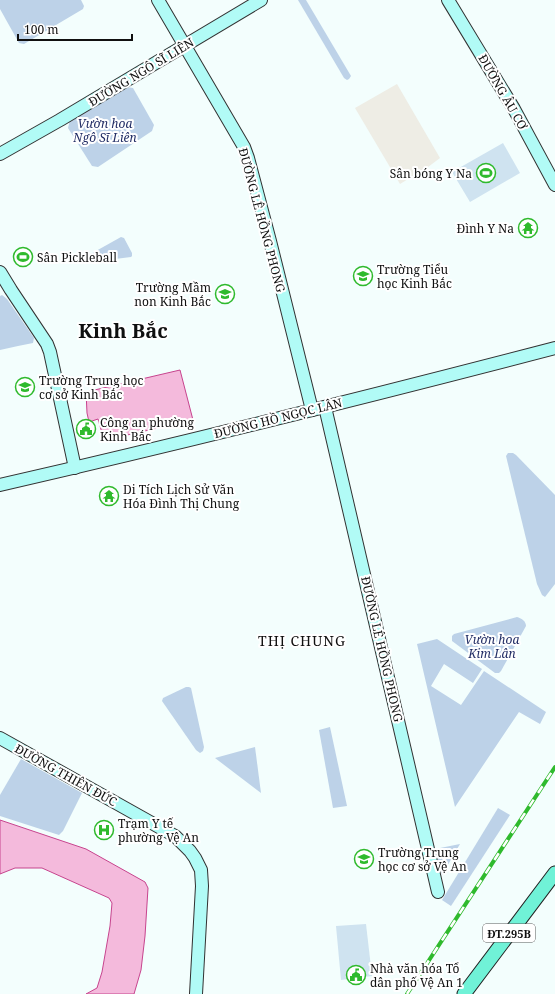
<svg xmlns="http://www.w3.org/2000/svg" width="555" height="994" font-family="'Noto Serif',serif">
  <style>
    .industrial { fill: #eeede5 }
    .green { fill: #bdd2e8 }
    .pitch { fill: #cfe3f0 }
    .water { fill: #f4badc; stroke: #c7448e }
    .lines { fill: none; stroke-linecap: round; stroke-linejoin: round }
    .secondary-casing { stroke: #323232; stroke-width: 14 }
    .primary-casing { stroke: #212121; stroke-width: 15 }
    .secondary { stroke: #b1fbf6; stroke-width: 12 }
    .primary { stroke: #70f2d7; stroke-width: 13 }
    .rail-casing { stroke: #2fba2d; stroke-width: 4 }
    .rail { stroke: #fff; stroke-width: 2.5; stroke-dasharray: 8; stroke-linecap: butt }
    .labels { text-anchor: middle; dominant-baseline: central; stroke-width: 4; stroke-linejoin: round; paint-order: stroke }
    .shield { fill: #fff; stroke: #585858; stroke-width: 1 }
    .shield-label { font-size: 11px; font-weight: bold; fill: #101010 }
    .street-label { font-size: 12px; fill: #101010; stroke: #fff }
    .park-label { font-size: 12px; font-style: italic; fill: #222d65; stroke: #fff }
    .poi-label { font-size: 12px; fill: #101010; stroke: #fff; text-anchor: start }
    .quarter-label { font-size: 14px; letter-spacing: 1px; fill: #101010; stroke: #fff }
    .town-label { font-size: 20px; font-weight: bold; fill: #101010; stroke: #fff }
  </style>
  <rect width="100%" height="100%" fill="#f3fefd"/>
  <!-- industrial -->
  <path class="industrial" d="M397,84L440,158L428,167L400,184L355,108Z"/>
  <!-- green -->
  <g class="green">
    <path d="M0,0H81L84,6L83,9L24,44L19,43L0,9Z"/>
    <path d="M298,0H306L351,76L349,79L347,80L344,78Z"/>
    <path d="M127,87L133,88L154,125L152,131L98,167L92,166L68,128L70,120Z"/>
    <path d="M121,237L124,238L132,253V256L131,257L91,262L87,261L86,257L87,256Z"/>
    <path d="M2,295L7,299L34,338L33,343L18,346L0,350V296Z"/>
    <path d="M508,453H513L516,455L555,495V584L545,597L542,595L537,584L506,456Z"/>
    <path d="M517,617C521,618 526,621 526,626L501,671L499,673H495L452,641V636L454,634Z"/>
    <path d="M437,639L482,669L473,683L444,664L431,686L461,705L484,671L546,712L540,724L519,712L455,807L417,644Z"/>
    <path d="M186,687H189L191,688L204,747L203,751L200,753L196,750L162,701L163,698Z"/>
    <path d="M330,727L347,806L333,808L319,730Z"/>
    <path d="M255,747L261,793L215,758Z"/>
    <path d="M21,759L82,793L63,831L59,835L0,816V795Z"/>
    <path d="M498,808L510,815L451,906L442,900Z"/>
    <path d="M460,844L442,875L435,849Z"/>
  </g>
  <!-- pitch -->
  <g class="pitch">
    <path d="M503,143L520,173L470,202L452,172Z"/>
    <path d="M366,924L372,976L341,980L336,926Z"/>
  </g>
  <!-- water -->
  <g class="water">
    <path d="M180,370L193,420L114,438C110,433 108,433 102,433L98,419L89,422L87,413L86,392Z"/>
    <path d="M0,820L86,849L145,882L148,888L145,936L141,970L134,994H86L97,988L102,972L110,926L112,903L109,898L42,868H15L0,874Z"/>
  </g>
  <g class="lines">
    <!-- secondary casing -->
    <g class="secondary-casing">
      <g id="secondary">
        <path d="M158,0L244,147L248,158L270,241L312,410"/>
        <path d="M448,0L514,109L555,185"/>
        <path d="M0,154L60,120L261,0"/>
        <path d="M0,272L11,290L47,344L50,352L75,468"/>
        <path d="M325,407L438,892"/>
        <path d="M0,485C186,442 371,396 555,348"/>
        <path d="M0,738L175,836L190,851L195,858L201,870L202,886L196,994"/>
      </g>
    </g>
    <!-- primary casing -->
    <g class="primary-casing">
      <path id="primary" d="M464,994L555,873"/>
    </g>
    <!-- secondary -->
    <use href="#secondary" class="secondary"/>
    <!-- primary -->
    <use href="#primary" class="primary"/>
    <!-- rail casing -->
    <g class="rail-casing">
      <path id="rail" d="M407,994L555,767"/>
    </g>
    <!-- rail -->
    <use href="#rail" class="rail"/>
  </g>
  <!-- icons -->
  <defs>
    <g id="stadium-ring" transform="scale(1)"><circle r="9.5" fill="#fff" stroke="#2fba2d" stroke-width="1.5"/><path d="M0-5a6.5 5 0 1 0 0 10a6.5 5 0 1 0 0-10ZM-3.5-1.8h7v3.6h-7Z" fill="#2fba2d"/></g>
    <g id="temple-ring" transform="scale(1)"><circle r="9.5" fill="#fff" stroke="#2fba2d" stroke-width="1.5"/><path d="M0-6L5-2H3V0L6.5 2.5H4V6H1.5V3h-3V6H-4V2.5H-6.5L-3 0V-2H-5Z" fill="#2fba2d"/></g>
    <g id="school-ring" transform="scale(1)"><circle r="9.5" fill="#fff" stroke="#2fba2d" stroke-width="1.5"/><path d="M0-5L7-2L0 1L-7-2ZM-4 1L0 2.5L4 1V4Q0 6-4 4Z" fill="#2fba2d"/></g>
    <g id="civic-ring" transform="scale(1)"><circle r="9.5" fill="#fff" stroke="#2fba2d" stroke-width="1.5"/><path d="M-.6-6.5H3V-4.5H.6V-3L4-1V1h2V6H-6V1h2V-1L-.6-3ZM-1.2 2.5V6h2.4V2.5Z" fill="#2fba2d"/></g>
    <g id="hospital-ring" transform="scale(1)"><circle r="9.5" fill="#fff" stroke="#2fba2d" stroke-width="1.5"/><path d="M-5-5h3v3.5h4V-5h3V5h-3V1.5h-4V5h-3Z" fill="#2fba2d"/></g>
  </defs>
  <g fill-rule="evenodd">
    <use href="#stadium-ring" x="486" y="173"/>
    <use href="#temple-ring" x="528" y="228"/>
    <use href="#stadium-ring" x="23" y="257"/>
    <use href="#school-ring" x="363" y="276"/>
    <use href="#school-ring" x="225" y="294"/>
    <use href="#school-ring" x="25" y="387"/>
    <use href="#civic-ring" x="86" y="429"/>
    <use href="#temple-ring" x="109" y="496"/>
    <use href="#hospital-ring" x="104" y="830"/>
    <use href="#school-ring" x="364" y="859"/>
    <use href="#civic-ring" x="356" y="975"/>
  </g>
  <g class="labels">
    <!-- shield labels -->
    <rect class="shield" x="483" y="924" width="52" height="18" rx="3"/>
    <g class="shield-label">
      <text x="509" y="933">ĐT.295B</text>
    </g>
    <!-- street labels -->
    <g class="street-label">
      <text transform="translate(141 72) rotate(-31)">ĐƯỜNG NGÔ SĨ LIÊN</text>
      <text transform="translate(503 92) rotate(60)">ĐƯỜNG ÂU CƠ</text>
      <text transform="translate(262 220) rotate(75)">ĐƯỜNG LÊ HỒNG PHONG</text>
      <text transform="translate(278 418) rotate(-14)">ĐƯỜNG HỒ NGỌC LÂN</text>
      <text transform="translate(382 649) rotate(77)">ĐƯỜNG LÊ HỒNG PHONG</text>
      <text transform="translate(66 775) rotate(29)">ĐƯỜNG THIÊN ĐỨC</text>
    </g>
    <!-- park labels -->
    <g class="park-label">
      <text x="105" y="123">Vườn hoa<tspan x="105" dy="14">Ngô Sĩ Liên</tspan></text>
      <text x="492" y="639">Vườn hoa<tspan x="492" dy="14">Kim Lân</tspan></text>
    </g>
    <!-- poi labels -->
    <g class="poi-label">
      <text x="472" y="173" text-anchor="end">Sân bóng Y Na</text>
      <text x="514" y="228" text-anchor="end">Đình Y Na</text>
      <text x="37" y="257">Sân Pickleball</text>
      <text x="377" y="269">Trường Tiểu<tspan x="377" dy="14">học Kinh Bắc</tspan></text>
      <text x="211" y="287" text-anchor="end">Trường Mầm<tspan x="211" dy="14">non Kinh Bắc</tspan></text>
      <text x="39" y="380">Trường Trung học<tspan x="39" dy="14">cơ sở Kinh Bắc</tspan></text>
      <text x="100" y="422">Công an phường<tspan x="100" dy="14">Kinh Bắc</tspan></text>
      <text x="123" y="489">Di Tích Lịch Sử Văn<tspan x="123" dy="14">Hóa Đình Thị Chung</tspan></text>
      <text x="118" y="823">Trạm Y tế<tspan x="118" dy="14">phường Vệ An</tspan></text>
      <text x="378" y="852">Trường Trung<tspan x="378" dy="14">học cơ sở Vệ An</tspan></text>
      <text x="370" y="968">Nhà văn hóa Tổ<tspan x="370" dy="14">dân phố Vệ An 1</tspan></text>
    </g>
    <!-- quarter labels -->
    <g class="quarter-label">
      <text x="302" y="640">THỊ CHUNG</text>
    </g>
    <!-- town labels -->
    <g class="town-label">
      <text x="123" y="330">Kinh Bắc</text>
    </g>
  </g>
  <!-- scale -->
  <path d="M18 34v6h114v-6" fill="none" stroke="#101010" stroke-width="2"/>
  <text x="24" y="34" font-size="12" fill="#101010" stroke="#ffffff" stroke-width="3" paint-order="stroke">100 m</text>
</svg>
